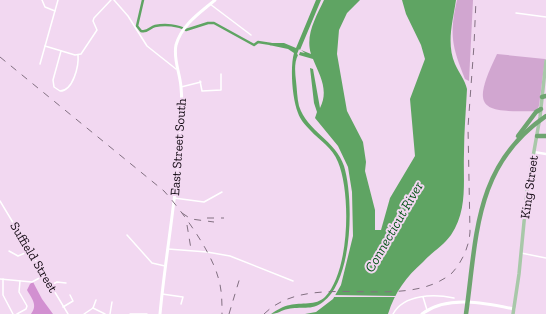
<svg xmlns="http://www.w3.org/2000/svg" width="546" height="314" font-family="'Zilla Slab',serif">
  <style>
    .green { fill: #d1a6d0 }
    .forest { fill: #d290d1 }
    .water { fill: #5fa463 }
    .pier { fill: #f2d8f1 }
    .lines { fill: none; stroke-linecap: round; stroke-linejoin: round }
    .river { stroke: #5fa463; stroke-width: 2.5 }
    .minor { stroke: #fff; stroke-width: 1.5 }
    .tertiary { stroke: #fff; stroke-width: 2.5 }
    .secondary { stroke: #fff; stroke-width: 3 }
    .primary { stroke: #a8c8a9; stroke-width: 3.5 }
    .motorway { stroke: #6ea470; stroke-width: 4.5 }
    .rail { stroke: #827081; stroke-width: 1; stroke-dasharray: 7 7; stroke-linecap: butt }
    .labels { text-anchor: middle; dominant-baseline: central; stroke-width: 4; stroke-linejoin: round; paint-order: stroke }
    .street-label { font-size: 13px; fill: #110811; stroke: #f2d8f1 }
    .water-label { font-size: 14px; font-style: italic; fill: #025214; stroke: #f2d8f1 }
  </style>
  <rect width="100%" height="100%" fill="#f2d8f1"/>
  <!-- green -->
  <g class="green">
    <path d="M457,0H473L469,81L465,79C452,47 449,34 457,0Z"/>
    <path d="M497,54L545,59L539,106L536,111C479,113 471,108 497,54Z"/>
  </g>
  <!-- forest -->
  <path class="forest" d="M33,282L42,299L53,314H31C38,305 32,299 27,290L30,284Z"/>
  <!-- water -->
  <g class="water">
    <path d="M316,0H321L300,50L299,49L297,54L298,55C294,63 295,72 296,81C297,89 297,98 299,106C307,131 336,141 344,166C354,199 353,280 323,302C312,311 300,306 288,309C281,310 278,314 271,314C277,310 283,306 290,305C301,302 316,306 325,297C350,271 351,193 338,162C332,147 320,141 310,130C305,125 300,119 298,113C292,98 290,67 294,53L288,49L269,45L271,43H284L296,48Z"/>
    <path d="M324,0H360L347,13L339,30L337,54L347,111L363,142L366,162L365,171L375,210V230H381L390,198L415,156L410,99L425,59L421,45L406,14L402,0H456C453,21 446,43 455,64C459,73 465,80 467,89C466,110 464,131 464,153C463,182 468,210 451,235C443,246 432,252 423,262C406,277 395,292 388,314H305L316,312L333,299L341,285L353,236L352,192L348,167L338,146L315,118L317,112L314,103L310,68L313,69L320,108C329,90 320,76 313,59L299,55L300,52L305,53L301,50L311,54C305,35 316,17 324,0Z"/>
  </g>
  <!-- pier -->
  <path class="pier" d="M332,295L397,296V297H332Z"/>
  <g class="lines">
    <!-- river -->
    <path class="river" d="M143,0L137,26L141,31C148,33 150,27 155,26C165,24 178,25 186,30L208,23H214L254,45L258,42L271,44"/>
    <!-- minor -->
    <g class="minor">
      <path d="M42,0L45,7L55,11"/>
      <path d="M114,0L128,16L147,46L176,69"/>
      <path d="M210,4L251,35"/>
      <path d="M516,13L546,17"/>
      <path d="M45,46L75,55L81,54L97,30L93,21L94,18L111,0"/>
      <path d="M61,51L53,80L54,87L60,91C73,91 79,66 78,55"/>
      <path d="M40,64L58,0"/>
      <path d="M200,81L202,91L221,90V74"/>
      <path d="M181,87L201,82"/>
      <path d="M174,198L204,202L222,192"/>
      <path d="M0,201L68,314"/>
      <path d="M127,235L152,263L165,266"/>
      <path d="M168,249L207,252L230,256L293,281"/>
      <path d="M9,251L18,256L30,251"/>
      <path d="M521,253L546,258"/>
      <path d="M0,279L32,282L45,275"/>
      <path d="M3,279V295L13,314"/>
      <path d="M51,285L57,282L66,283"/>
      <path d="M162,294L183,297L181,304"/>
      <path d="M423,297L427,310"/>
      <path d="M63,307L73,301L70,295"/>
      <path d="M93,308L105,314"/>
      <path d="M93,308L96,300"/>
      <path d="M17,314L26,309L27,306L19,292L20,281"/>
      <path d="M84,314L93,308"/>
      <path d="M110,314L112,302"/>
      <path d="M130,314H147"/>
      <path d="M393,314C404,294 434,294 454,298"/>
    </g>
    <!-- tertiary -->
    <path class="tertiary" d="M534,152L546,154"/>
    <!-- secondary -->
    <g class="secondary">
      <path d="M160,314C166,249 179,185 181,120C182,109 182,98 181,87C180,73 173,59 176,45C182,24 200,13 215,0"/>
      <path d="M422,314C447,295 485,303 514,309"/>
    </g>
    <!-- primary -->
    <path class="primary" d="M513,314L519,274L527,191L540,117L546,61"/>
    <!-- motorway -->
    <g class="motorway">
      <path d="M542,97L546,96"/>
      <path d="M518,136L536,112L541,109"/>
      <path d="M537,136H546"/>
      <path d="M466,314C477,236 474,165 546,116"/>
    </g>
    <!-- rail -->
    <g class="rail">
      <path d="M0,57L164,191C182,211 211,251 218,277C222,289 222,302 222,314"/>
      <path d="M182,213L191,219L214,222"/>
      <path d="M207,218H224"/>
      <path d="M187,225L191,249"/>
      <path d="M229,314L241,274"/>
      <path d="M264,314C311,268 403,314 452,273C462,262 469,247 470,232L468,127L474,45L476,0"/>
    </g>
  </g>
  <g class="labels">
    <!-- street labels -->
    <g class="street-label">
      <text transform="translate(178 147) rotate(-86)">East Street South</text>
      <text transform="translate(529 187) rotate(-82)">King Street</text>
      <text transform="translate(34 257) rotate(59)">Suffield Street</text>
    </g>
    <!-- water labels -->
    <g class="water-label">
      <text transform="translate(394 227) rotate(-60)">Connecticut River</text>
    </g>
  </g>
</svg>
